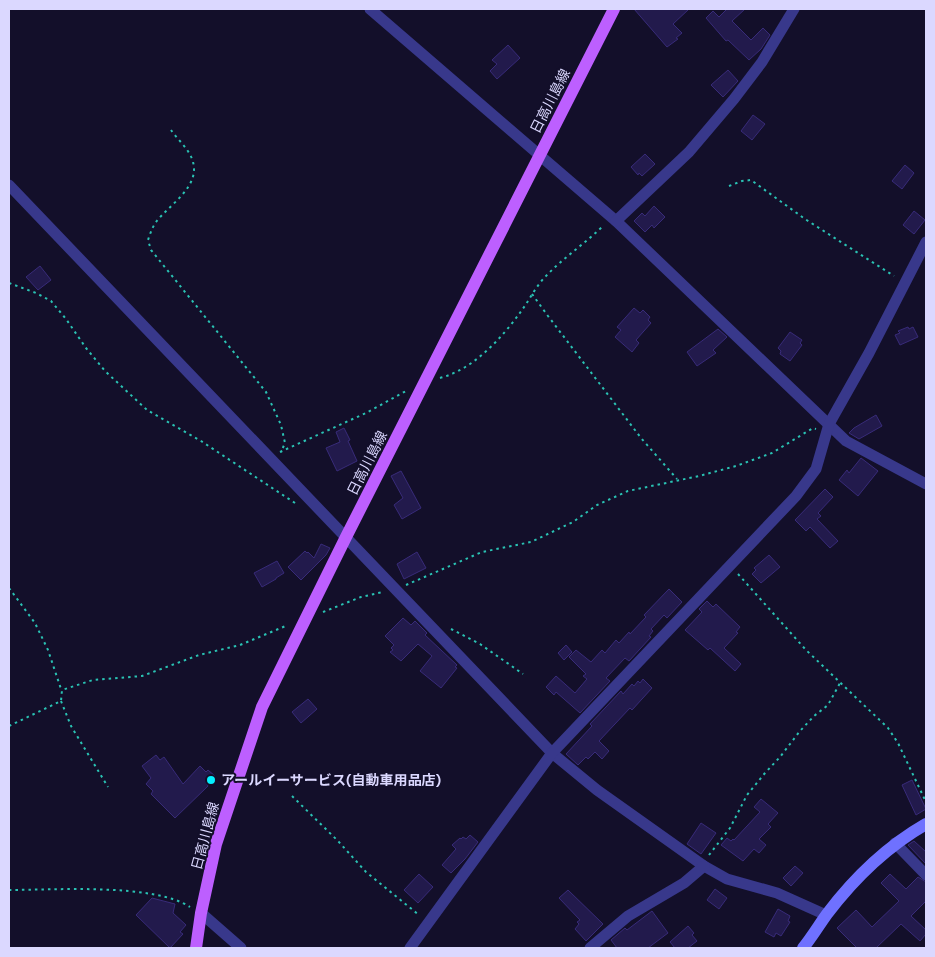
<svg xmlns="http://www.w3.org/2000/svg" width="935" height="957" font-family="'DM Sans','Noto Sans JP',sans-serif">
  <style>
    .building { fill: #221a4c; stroke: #382b79 }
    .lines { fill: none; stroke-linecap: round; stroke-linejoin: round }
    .path { stroke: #2ac2b3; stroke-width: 2; stroke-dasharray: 2.5 4; stroke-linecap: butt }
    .street { stroke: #38388b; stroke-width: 11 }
    .secondary { stroke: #6f71ff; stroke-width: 12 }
    .primary { stroke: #bd5fff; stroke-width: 12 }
    .poi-dot { fill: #04f0ff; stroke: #130f2a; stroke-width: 2 }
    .labels { text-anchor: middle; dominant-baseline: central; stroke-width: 4; stroke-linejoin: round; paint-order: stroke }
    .street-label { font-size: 14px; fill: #dbd8ff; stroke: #130f2a }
    .poi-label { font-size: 14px; font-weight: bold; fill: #dbd8ff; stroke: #130f2a; text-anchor: start }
  </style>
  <rect width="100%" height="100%" fill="#130f2a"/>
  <!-- building -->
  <g class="building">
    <path d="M634,9H689L673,24L682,33L676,38L678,39L667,47Z"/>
    <path d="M727,9H745L732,21L751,40L763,28L770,35L761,49L749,60L728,40L726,41L706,18L713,11L719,17Z"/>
    <path d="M508,45L520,58L497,79L490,71L497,64L492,60Z"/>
    <path d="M728,70L738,81L723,97L711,85Z"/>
    <path d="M753,115L765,124L752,140L741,131Z"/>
    <path d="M645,154L655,164L642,176L639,173L638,175L631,167Z"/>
    <path d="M905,165L914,173L902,189L892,181Z"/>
    <path d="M654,206L665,217L654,228L652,225L645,232L634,221L642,213L645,216Z"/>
    <path d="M914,211L925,220L914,234L903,225Z"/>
    <path d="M40,266L51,280L38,290L26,277Z"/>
    <path d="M634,308L640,313L643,310L650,317L648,320L651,323L636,340L639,343L632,352L615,337L621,330L617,327Z"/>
    <path d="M908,327L909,329L913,327L918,337L900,345L895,335L900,333L898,331Z"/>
    <path d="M718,329L727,337L713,350L716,353L697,366L687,352Z"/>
    <path d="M790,332L802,340L800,343L802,345L790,361L780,354L781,351L778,348Z"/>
    <path d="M876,415L882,426L859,439L849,433L854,428Z"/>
    <path d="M344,428L350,440L348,441L357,461L337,471L326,448L340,442L336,432Z"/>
    <path d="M861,458L878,471L858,496L839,480L847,470L849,473Z"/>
    <path d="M401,471L421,508L402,519L394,505L403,498L391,476Z"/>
    <path d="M825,489L833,497L818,513L821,516L817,519L838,541L830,548L810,527L806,531L795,520Z"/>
    <path d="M321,544L330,548L326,555L301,580L288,567L305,551L307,553L308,552L314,558Z"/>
    <path d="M417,552L426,568L404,579L397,564Z"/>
    <path d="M769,555L780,567L761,583L752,574L756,570L754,568Z"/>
    <path d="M277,561L284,573L276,578V579L262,587L254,573Z"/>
    <path d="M669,589L682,602L667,618L664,615L651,629L653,631L649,636L651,637L629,661L625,658L606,678L610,681L580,713L556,692L554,695L546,687L556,676L575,693L587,679L583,676L586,674L569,657L576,650L591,662L602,650L605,653L616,640L619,643L629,632L630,634L646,617L644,615Z"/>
    <path d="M707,601L713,607L716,604L740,627L736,632L738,633L724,648L741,664L735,671L710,648L708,650L685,630L702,612L699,609Z"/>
    <path d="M403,618L411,625L415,621L427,633L425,635L457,665L455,667L457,668L441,688L420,671L432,656L418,644L401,661L390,652L393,650L391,648L394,645L385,636Z"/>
    <path d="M566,645L572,652L564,660L558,653Z"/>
    <path d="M643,679L652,688L632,710L630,708L599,741L609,751L602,759L595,752L588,759L586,757L578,765L566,754L592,726L590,724L621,691L623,694L632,684L634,686L638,681L640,683Z"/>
    <path d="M308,699L317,709L301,723L292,712Z"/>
    <path d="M156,755L160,760L164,757L183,784L200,766L206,772L208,770L215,776L207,784L208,786L175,818L151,794L153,791L146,784L151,778L142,766Z"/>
    <path d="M912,780L926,809L916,815L902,785Z"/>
    <path d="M761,799L778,813L768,824L771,827L759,839L766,845L759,853L754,849L743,861L721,845L727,838L731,841L733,839L734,840L760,812L754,807Z"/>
    <path d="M701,823L716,833L701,854L687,844Z"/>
    <path d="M470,835L478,842L465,859L451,873L442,865L456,849L452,845L460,838L461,839L463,837L466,839Z"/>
    <path d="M914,841L926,852V864L908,845Z"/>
    <path d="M795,866L803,873L791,886L783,878Z"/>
    <path d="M419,874L433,887L418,903L404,890Z"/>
    <path d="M890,874L906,889L918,877L926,882V901L911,916L926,930V934L920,941L901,924L876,948H857L837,928L856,910L872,927L899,901L881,883Z"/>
    <path d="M715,889L727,898L719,909L707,900Z"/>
    <path d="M568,890L603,924L586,941L575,929L579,924L577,922L580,920L559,898Z"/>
    <path d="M152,898L175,904L173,913L186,925L180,932L183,934L170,948L136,915Z"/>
    <path d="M778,909L790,916L788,921L790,922L781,936L776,933L774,937L765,932Z"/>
    <path d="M652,911L668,933L648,948H617L611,940L625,928L627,930Z"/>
    <path d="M688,926L694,933L692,935L697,941L688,948H675L670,942Z"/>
  </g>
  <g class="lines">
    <!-- path -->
    <g class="path">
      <path d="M171,130C178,140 190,150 193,162C200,187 169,205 156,222C152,228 150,234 148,240L151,250L266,392L281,425L285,443L281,452"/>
      <path d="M729,186L742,181L751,180L805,219L894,276"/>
      <path d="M9,283L36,293L51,301L66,319L86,348L105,371L147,410L201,441L298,505"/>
      <path d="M532,294L548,316L641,438L677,479"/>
      <path d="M440,378C474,369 502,338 522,310C530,299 536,286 546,276C564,257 586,243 604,225"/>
      <path d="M280,452L366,413L406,391"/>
      <path d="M738,574L806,650L888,728L898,743L926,802"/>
      <path d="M406,585L482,552L531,542L573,522L597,505L628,491L699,476L736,466L772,453L813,428L816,429"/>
      <path d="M9,588L35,623L48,650L61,689"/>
      <path d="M323,612L361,597L383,592"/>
      <path d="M451,629L480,644L523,674"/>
      <path d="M61,701L71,726L108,787"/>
      <path d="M9,726L61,701L62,690L93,680L142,676L199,655L240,645L288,625"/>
      <path d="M292,796L338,841L366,872L419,915"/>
      <path d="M709,855L730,828L747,795L765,773L780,757L800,731L814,716L828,705L840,683"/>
      <path d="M9,890C54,890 154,883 190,907"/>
    </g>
    <!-- street -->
    <g class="street">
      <path d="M370,9L616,221L846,441L926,484"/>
      <path d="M9,185L552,753L597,790L704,866L727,879L777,893L826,915"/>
      <path d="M616,221L689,152L734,99L762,62L794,9"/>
      <path d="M895,843L926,875"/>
      <path d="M201,913L241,948"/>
      <path d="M410,948L552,753L796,496L816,469L829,424L869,353L926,242"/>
      <path d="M590,948L628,916L684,883L704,866"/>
    </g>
    <!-- secondary -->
    <path class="secondary" d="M803,948C812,937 819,925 827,914C855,877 886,847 926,824"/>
    <!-- primary -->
    <path class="primary" d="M196,948L201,913L216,844L262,707L346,537L614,9"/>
  </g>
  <!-- markers -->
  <circle class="poi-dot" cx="211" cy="780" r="5"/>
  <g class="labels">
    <!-- street labels -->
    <g class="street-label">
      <text transform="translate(550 101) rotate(-63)">日高川島線</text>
      <text transform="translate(367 463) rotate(-63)">日高川島線</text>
      <text transform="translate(205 836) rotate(-75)">日高川島線</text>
    </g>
    <!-- poi labels -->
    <g class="poi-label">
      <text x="221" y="780">アールイーサービス(自動車用品店)</text>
    </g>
  </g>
  <!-- border -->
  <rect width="935" height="957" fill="none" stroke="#dbd8ff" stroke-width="20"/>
</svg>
